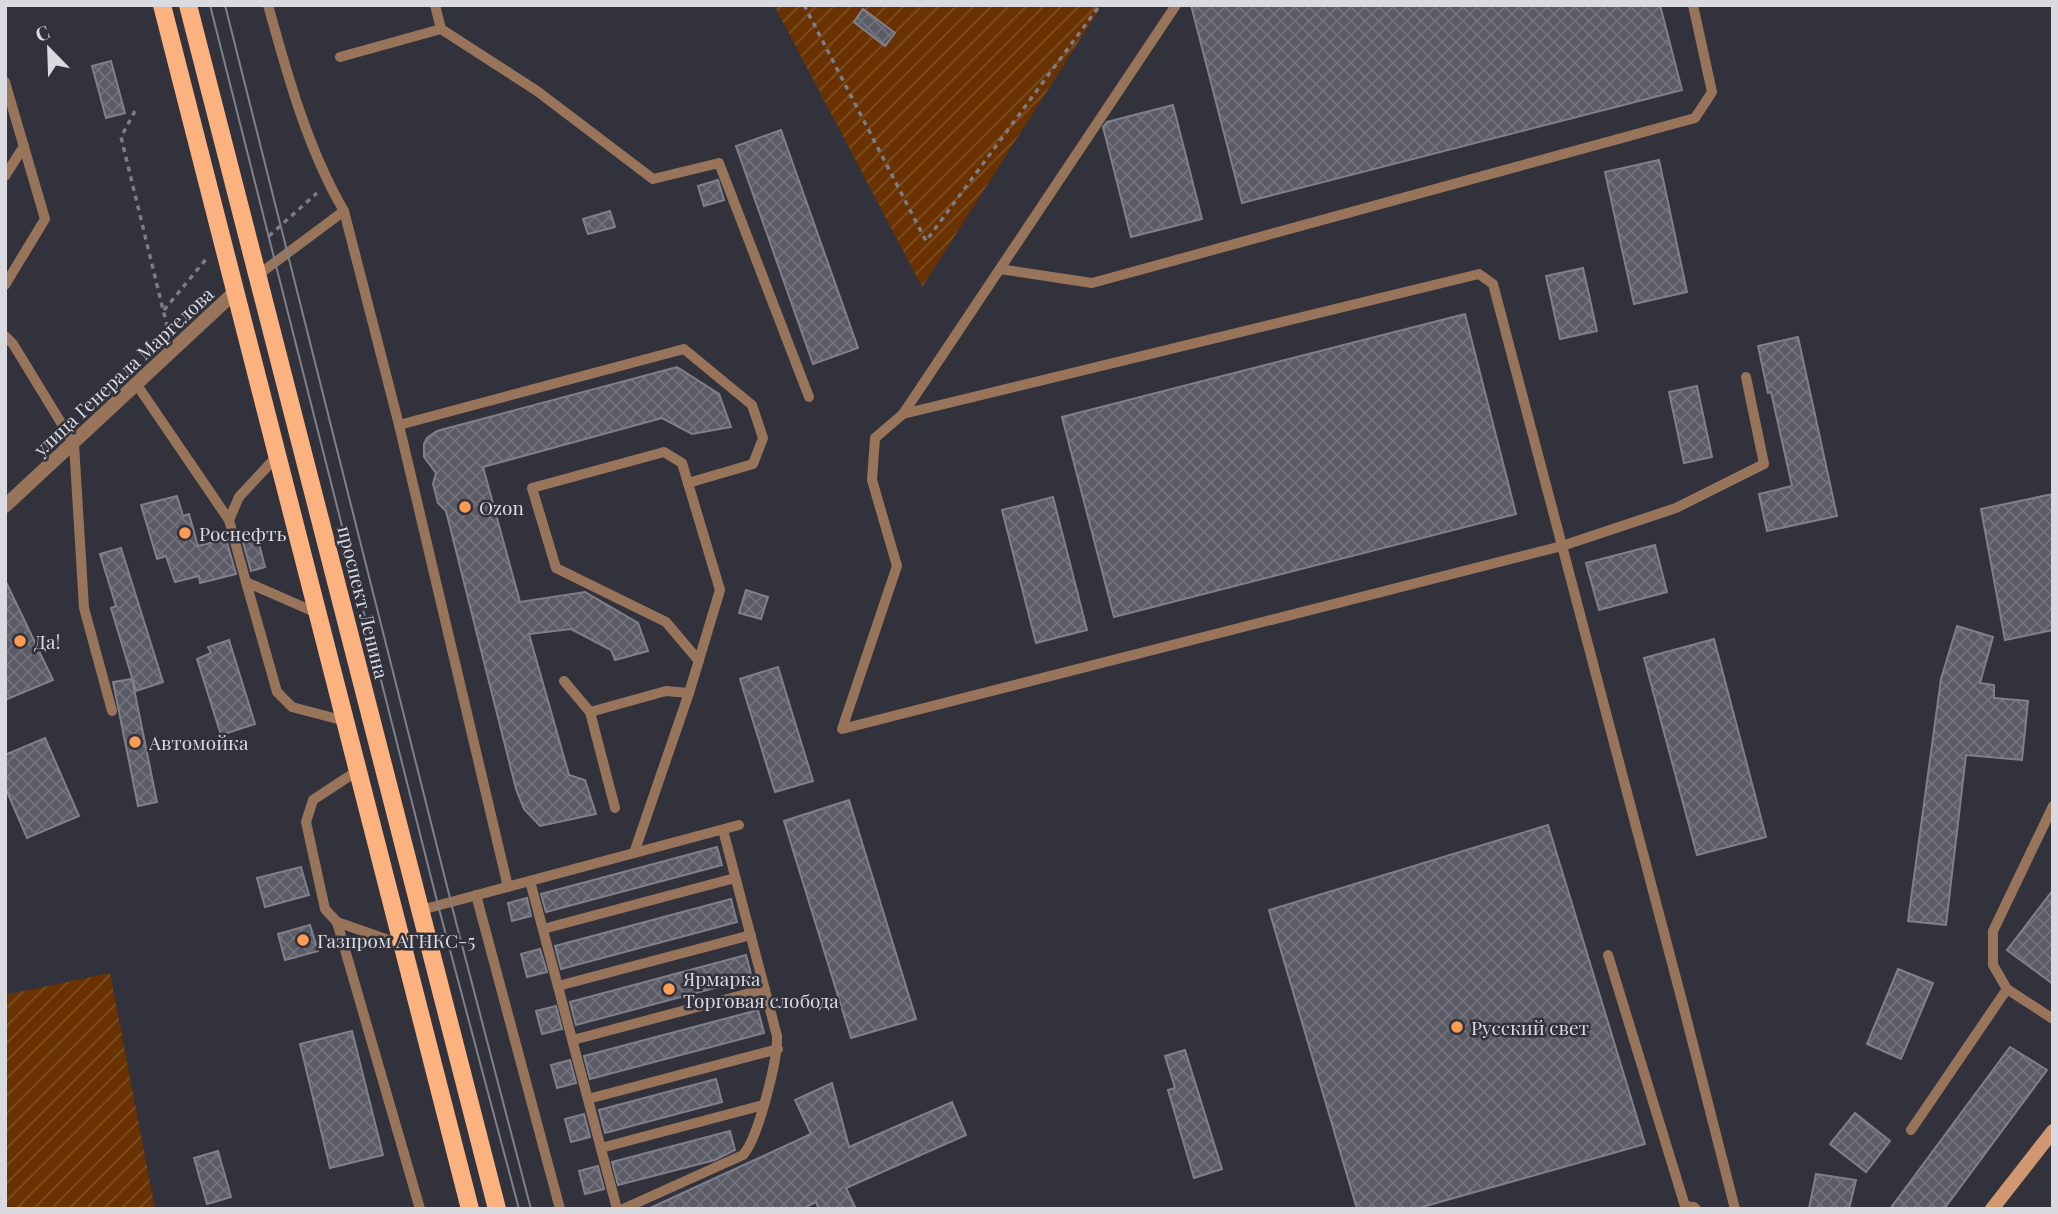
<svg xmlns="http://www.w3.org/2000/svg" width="2058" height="1214" font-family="'Playfair Display',serif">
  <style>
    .garden { fill: url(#garden-furrows) }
    .building { fill: url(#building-cross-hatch); stroke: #7f808b; stroke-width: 2 }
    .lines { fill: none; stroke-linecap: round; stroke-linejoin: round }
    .path { stroke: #7c7c85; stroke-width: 3.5; stroke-dasharray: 5 5; stroke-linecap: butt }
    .lane { stroke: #98745b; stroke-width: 10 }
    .street { stroke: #98745b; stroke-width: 14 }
    .secondary { stroke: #d19770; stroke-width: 14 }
    .primary { stroke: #fcb27f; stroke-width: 18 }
    .tram { stroke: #808088; stroke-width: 2 }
    .poi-dot { fill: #fd9c55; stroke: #32323c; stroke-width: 2.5 }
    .labels { text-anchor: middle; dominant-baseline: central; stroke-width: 5; stroke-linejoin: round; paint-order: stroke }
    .street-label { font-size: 19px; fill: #dadae1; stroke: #32323c }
    .poi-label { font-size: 19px; fill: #dadae1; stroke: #32323c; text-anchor: start }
  </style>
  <defs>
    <pattern id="garden-furrows" width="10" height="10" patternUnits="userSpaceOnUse" patternTransform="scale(1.75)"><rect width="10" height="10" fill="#693200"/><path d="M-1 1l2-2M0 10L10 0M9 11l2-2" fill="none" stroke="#7e4f25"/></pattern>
    <pattern id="building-cross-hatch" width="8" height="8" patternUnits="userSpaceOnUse" patternTransform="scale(1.75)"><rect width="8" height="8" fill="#5a5b65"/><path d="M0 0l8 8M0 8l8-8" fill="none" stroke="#71727b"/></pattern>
  </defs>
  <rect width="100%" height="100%" fill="#32323c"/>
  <!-- garden -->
  <g class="garden">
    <path d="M774,5H1102L922,287Z"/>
    <path d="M110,973L155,1209H5V995Z"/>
  </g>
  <!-- building -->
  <g class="building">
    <path d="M1191,5H1660L1682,90L1242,203Z"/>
    <path d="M863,9L895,33L885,46L854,22Z"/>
    <path d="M111,61L125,113L106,118L92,66Z"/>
    <path d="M1173,105L1202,219L1131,237L1103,127L1107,122Z"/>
    <path d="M781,130L858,348L813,364L736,146Z"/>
    <path d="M1659,160L1687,292L1634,304L1605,172Z"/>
    <path d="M718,180L724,200L704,206L698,186Z"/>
    <path d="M610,211L615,227L588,234L583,219Z"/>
    <path d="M1583,268L1597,331L1560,339L1546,276Z"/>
    <path d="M1465,314L1516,514L1114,617L1062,417Z"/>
    <path d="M1798,337L1837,516L1767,531L1759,494L1792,486L1771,392L1768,393L1758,346Z"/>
    <path d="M677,367L719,394L731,427L692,434L662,418L483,467L520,602L585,592L638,623L648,651L615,660L611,650L571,629L529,634L569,775L585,780L596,814L540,826L524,809L516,789L446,511L438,503L433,484L436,473L424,457V444L427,438L437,431Z"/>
    <path d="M1697,386L1712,457L1684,463L1669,392Z"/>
    <path d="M2053,494V630L2005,640L1981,509Z"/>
    <path d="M177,496L183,516L189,514L198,546L226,539L236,574L200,583L199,576L175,582L166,556L157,559L141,505Z"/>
    <path d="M1053,497L1087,630L1036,643L1002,510Z"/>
    <path d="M256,532L265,567L251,571L241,535Z"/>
    <path d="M1655,545L1667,592L1599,610L1586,563Z"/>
    <path d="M121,548L163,682L136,691L111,608L116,606L100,554Z"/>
    <path d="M5,580L53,680L5,700Z"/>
    <path d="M746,590L768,597L761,619L739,613Z"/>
    <path d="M1957,626L1993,637L1980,683L1994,685V698L2028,701L2022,760L1966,755L1946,925L1908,921L1941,679Z"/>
    <path d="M1714,639L1766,837L1697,855L1644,658Z"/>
    <path d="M229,640L255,724L221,735L197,659L211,653L208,647Z"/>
    <path d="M778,667L813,781L775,792L740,679Z"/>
    <path d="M132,679L157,802L138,806L113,682Z"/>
    <path d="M45,738L79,816L27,838L5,787V755Z"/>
    <path d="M849,800L916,1019L851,1038L784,821Z"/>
    <path d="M1548,825L1645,1144L1415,1209H1357L1269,910Z"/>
    <path d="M717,847L722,865L546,912L541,894Z"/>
    <path d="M301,867L309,895L265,907L257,878Z"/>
    <path d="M2053,890V984L2007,950Z"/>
    <path d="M527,898L531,916L512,921L508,903Z"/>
    <path d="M731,899L737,922L561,969L555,946Z"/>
    <path d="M310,925L318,951L285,960L278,934Z"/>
    <path d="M540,949L547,972L527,977L521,954Z"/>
    <path d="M746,955L752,978L576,1025L570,1002Z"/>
    <path d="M1898,969L1933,983L1901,1059L1867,1044Z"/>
    <path d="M556,1006L562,1029L542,1034L536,1011Z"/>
    <path d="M758,1010L764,1033L590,1079L584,1056Z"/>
    <path d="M352,1031L383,1155L330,1168L300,1044Z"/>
    <path d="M2010,1047L2047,1070L1944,1209H1890Z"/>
    <path d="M1185,1050L1222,1169L1194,1178L1168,1090L1175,1088L1165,1056Z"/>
    <path d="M570,1060L576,1083L557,1088L551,1065Z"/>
    <path d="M716,1079L722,1102L605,1133L599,1110Z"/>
    <path d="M832,1083L849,1147L952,1102L966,1135L846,1188L856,1209H819L816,1202L802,1209H648L811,1134L795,1100Z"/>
    <path d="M1855,1113L1890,1141L1866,1172L1830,1144Z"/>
    <path d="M584,1114L590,1137L571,1142L565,1119Z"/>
    <path d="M730,1131L735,1150L715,1160L618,1185L612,1162Z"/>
    <path d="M218,1151L231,1197L207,1204L194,1158Z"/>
    <path d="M598,1166L604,1189L585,1194L579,1171Z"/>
    <path d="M1816,1174L1856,1180L1849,1209H1809Z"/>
  </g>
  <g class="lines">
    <!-- path -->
    <g class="path">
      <path d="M804,5L926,241L1100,5"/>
      <path d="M135,111L121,137L167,326"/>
      <path d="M269,236L317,193"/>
      <path d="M164,310L207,258"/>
    </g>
    <!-- lane -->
    <g class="lane">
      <path d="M268,5C287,74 308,150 344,211L399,425L508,887"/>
      <path d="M441,29L537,91L653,179L719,163L809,397"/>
      <path d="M340,57L441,29L435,5"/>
      <path d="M5,82L45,219L5,285"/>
      <path d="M5,176L24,146"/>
      <path d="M1000,269L1092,283L1695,118L1712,92L1693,5"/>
      <path d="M258,275L344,211"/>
      <path d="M5,336L13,344L74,444L84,608L112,711"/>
      <path d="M137,385L229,520"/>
      <path d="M903,414L1176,5"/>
      <path d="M399,425L684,349L752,405L763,438L753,464L688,483"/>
      <path d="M277,456L239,497L229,520L246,582L317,613"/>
      <path d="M246,582L277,692L292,707L345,721"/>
      <path d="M564,681L590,712"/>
      <path d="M357,771L313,800L306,822L325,909L337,922L403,945"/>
      <path d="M2053,806L1993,931V965L2007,989L2053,1019"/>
      <path d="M615,808L590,712L666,691L689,693"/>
      <path d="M634,853L689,693L720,590L682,463L664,452L532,488L556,568L666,622L699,661"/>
      <path d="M530,881L617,1209"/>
      <path d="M476,895L560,1209"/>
      <path d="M421,910L739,825"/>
      <path d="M337,922L420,1209"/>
      <path d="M543,929L735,878"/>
      <path d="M1608,955L1685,1206L1694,1207L1696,1209"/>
      <path d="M558,986L751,935"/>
      <path d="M573,1040L765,989"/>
      <path d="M588,1099L778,1049"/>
      <path d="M1911,1130L2007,989"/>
      <path d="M601,1148L763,1105"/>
      <path d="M623,1209L743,1155C758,1139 778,1059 777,1036L723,830"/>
      <path d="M1735,1209L1682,1001L1493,284L1479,274L903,414L875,438L872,480L897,566L842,729L1562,546L1676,508L1764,464L1746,377"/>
    </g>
    <!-- street -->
    <path class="street" d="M5,506L236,291"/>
    <!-- secondary -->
    <path class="secondary" d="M1992,1209L2053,1131"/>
    <!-- primary -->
    <g class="primary">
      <path d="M162,5L470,1209"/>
      <path d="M188,5L497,1209"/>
    </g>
    <!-- tram -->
    <g class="tram">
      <path d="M210,5L438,905L519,1209"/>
      <path d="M225,5L457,926L531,1209"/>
    </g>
  </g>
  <!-- markers -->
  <g class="poi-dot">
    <circle cx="465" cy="507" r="7"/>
    <circle cx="185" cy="533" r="7"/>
    <circle cx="20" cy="641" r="7"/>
    <circle cx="135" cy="742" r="7"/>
    <circle cx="303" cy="940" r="7"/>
    <circle cx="669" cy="989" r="7"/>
    <circle cx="1457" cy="1027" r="7"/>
  </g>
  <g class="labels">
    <!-- street labels -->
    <g class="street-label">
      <text transform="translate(123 371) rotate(-43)">улица Генерала Маргелова</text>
      <text transform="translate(364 602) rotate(76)">проспект Ленина</text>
    </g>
    <!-- poi labels -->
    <g class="poi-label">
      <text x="479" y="507">Ozon</text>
      <text x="199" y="533">Роснефть</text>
      <text x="34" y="641">Да!</text>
      <text x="149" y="742">Автомойка</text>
      <text x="317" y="940">Газпром АГНКС-5</text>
      <text x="683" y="978">Ярмарка<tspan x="683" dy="22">Торговая слобода</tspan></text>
      <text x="1471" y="1027">Русский свет</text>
    </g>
  </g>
  <!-- border -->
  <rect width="2058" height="1214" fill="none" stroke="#dadae1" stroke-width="14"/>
  <!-- north arrow -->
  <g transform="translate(49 49) rotate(337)" stroke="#32323c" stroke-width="5" paint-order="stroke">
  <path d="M0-5L12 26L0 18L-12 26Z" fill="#dadae1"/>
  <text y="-10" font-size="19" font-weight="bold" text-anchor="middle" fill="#dadae1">С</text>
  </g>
</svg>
